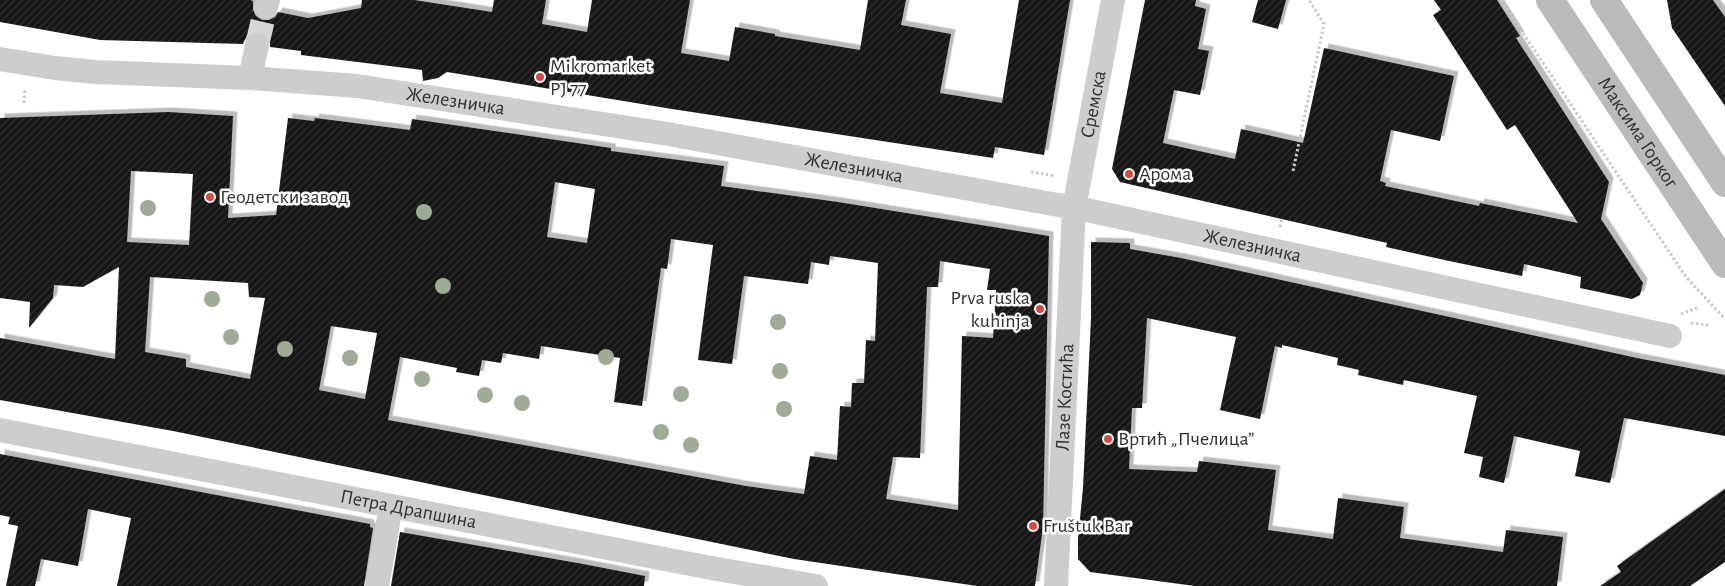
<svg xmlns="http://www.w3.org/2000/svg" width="1725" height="586" font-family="'Alegreya Sans',sans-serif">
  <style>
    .building { fill: url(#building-hatch); fill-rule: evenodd; filter: url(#shadow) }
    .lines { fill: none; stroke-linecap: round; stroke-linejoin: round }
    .street-tunnel { stroke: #d6d6d6; stroke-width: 24; stroke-dasharray: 24 12; stroke-linecap: butt }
    .path { stroke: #cacaca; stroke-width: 3; stroke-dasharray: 2.5 2.5; stroke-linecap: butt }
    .street { stroke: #cdcdcd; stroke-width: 24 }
    .secondary { stroke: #bababa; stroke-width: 28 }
    .tree { fill: #9eac96 }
    .poi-dot { fill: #d64a44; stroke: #fff; stroke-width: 2 }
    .labels { text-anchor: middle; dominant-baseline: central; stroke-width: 5; stroke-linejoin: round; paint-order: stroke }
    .poi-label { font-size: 20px; fill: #303030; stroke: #fff; text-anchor: start }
    .street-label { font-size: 20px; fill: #303030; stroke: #fff }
  </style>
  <defs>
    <pattern id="building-hatch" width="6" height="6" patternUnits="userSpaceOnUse" patternTransform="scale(1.25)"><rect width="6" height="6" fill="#171717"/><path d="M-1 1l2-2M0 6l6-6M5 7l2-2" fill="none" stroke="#303030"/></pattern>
    <filter id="shadow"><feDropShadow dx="4.5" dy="-4.5" stdDeviation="0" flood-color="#0004"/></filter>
  </defs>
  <rect width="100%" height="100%" fill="#fff"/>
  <!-- building -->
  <g class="building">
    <path d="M0,0H250L253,1V10L256,16L262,20H269L275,17L278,12L308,18L361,8L362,0H414L492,12L494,0H546L542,24L587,32L592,0H690L681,53L729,61L735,27L775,34V36L860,50L868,0H906L901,25L951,34L940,93L1002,103L1019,0H1070L1044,155L995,147L993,158L672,109L447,72L438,78L423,81L422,70L301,55V51L270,47V40L267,35L259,32H252L247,35L243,44L100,40L0,22Z"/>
    <path d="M1145,0H1196L1195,6L1206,9L1198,49L1209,51L1200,95L1174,90L1163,143L1235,159L1241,129L1303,143L1324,48L1454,76L1440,141L1391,130L1380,181L1386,183L1385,186L1479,206L1480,203L1578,223L1515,125L1507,130L1433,15L1441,10L1434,0H1497L1520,36L1516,38L1609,182L1601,219L1643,283L1640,295L1632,299L1580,288L1581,277L1524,264L1522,276L1449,261L1386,247L1387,243L1120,182L1112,169Z"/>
    <path d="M1258,0H1286L1278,29L1252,22Z"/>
    <path d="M1667,0H1713L1725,17V106L1672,28Z"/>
    <path d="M168,112L233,116L228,218L276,215L288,118L314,121L315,118L410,130L412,119L611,148V151L724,166L721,186L838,202L1049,236L1043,527L1035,586H977L794,559L173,431L0,400V338L115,359L119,267L83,287L54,285L53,298L29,328L30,302L0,298V118ZM131,171L193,174L189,245L127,242ZM555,182L595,189L587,243L547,237ZM671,239L713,245L698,360L732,364L744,276L808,284L811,262L829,265L830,256L878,263L875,341L866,340L864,383H852L851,407L840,406L837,460L810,456L804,494L746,486L388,420L400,357L457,368L456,372L479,376L482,360L501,363L503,353L539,359L541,346L620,358L614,402L642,406L661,268L667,269ZM940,261L990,269L987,290H996L993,338L962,336L958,510L886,499L893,457L920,458L927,287H938ZM150,277L248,283L249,297L265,298L250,379L186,367V359L145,352ZM331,326L377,333L365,399L319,390Z"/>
    <path d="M1091,242L1130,243V249L1181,258L1637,358L1725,375V436L1624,418L1610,483L1575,476L1580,451L1514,436L1504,483L1479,477L1483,457L1464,453L1477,396L1404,380L1403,385L1358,375L1359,370L1337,365L1338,358L1282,345V348L1275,346L1260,419L1220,410L1236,337L1147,318L1142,408H1132L1129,469L1197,472L1199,461L1276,470L1268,530L1333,539L1338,498L1404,507L1400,538L1503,552L1506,530L1563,537L1557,586H1195L1090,572L1078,559V539L1083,488L1091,318Z"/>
    <path d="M0,454L370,524V527L373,528L364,586H117L131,518L88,509L78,566L41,559L35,586H6L18,526L8,524L10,517L0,515Z"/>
    <path d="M1725,489V562L1690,586H1600L1621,572L1617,566Z"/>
    <path d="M400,532L583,564L645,576L644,586H391Z"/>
  </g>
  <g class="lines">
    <!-- street-tunnel -->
    <path class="street-tunnel" d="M257,45L266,7"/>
    <!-- path -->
    <g class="path">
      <path d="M1501,0L1686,277L1725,319"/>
      <path d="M24,103L25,88"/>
      <path d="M1293,171L1324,24L1309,0"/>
      <path d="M1031,172L1055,176"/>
      <path d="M1280,227L1282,219"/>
      <path d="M1681,314L1697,308"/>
      <path d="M1691,323L1709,325"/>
    </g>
    <!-- street -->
    <g class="street">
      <path d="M266,7L268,0"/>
      <path id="s1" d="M0,59L55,68L95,72L250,78L357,86L668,134L1091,211L1670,336"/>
      <path d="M250,78L257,45"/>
      <path id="s2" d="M0,430L711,568L816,586"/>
      <path d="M377,586L391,506"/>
      <path id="s3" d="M1056,586L1074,208L1113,0"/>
    </g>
    <!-- secondary -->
    <g class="secondary">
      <path id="s4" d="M1550,0L1725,264"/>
      <path d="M1604,0L1725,183"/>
    </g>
  </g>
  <!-- trees -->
  <g class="tree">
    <circle cx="148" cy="208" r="8"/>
    <circle cx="424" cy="212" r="8"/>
    <circle cx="443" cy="286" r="8"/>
    <circle cx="212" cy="299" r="8"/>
    <circle cx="778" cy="322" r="8"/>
    <circle cx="231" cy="337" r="8"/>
    <circle cx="285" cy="349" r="8"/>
    <circle cx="606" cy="357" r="8"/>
    <circle cx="350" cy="358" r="8"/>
    <circle cx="780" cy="371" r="8"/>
    <circle cx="422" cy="379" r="8"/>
    <circle cx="681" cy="394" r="8"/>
    <circle cx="485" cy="395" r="8"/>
    <circle cx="522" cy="403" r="8"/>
    <circle cx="784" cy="409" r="8"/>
    <circle cx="661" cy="432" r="8"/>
    <circle cx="691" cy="445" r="8"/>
  </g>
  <!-- markers -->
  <g class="poi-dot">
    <circle cx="540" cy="77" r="5"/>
    <circle cx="1129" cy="174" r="5"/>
    <circle cx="210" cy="197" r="5"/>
    <circle cx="1040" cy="309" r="5"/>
    <circle cx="1108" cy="439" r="5"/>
    <circle cx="1033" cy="526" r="5"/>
  </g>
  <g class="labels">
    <!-- poi labels -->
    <g class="poi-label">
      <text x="550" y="66">Mikromarket<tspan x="550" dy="23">PJ 77</tspan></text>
      <text x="1139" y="174">Арома</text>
      <text x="220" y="197">Геодетски завод</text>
      <text x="1030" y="298" text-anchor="end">Prva ruska<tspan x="1030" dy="23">kuhinja</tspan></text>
      <text x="1118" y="439">Вртић „Пчелица”</text>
      <text x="1043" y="526">Fruštuk Bar</text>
    </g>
    <!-- street labels -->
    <g class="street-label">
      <text stroke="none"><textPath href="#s1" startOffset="458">Железничка</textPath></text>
      <text stroke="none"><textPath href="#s3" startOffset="484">Сремска</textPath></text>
      <text stroke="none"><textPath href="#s4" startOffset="159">Максима Горког</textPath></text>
      <text stroke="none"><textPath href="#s1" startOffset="862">Железничка</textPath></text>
      <text stroke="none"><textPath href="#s1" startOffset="1268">Железничка</textPath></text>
      <text stroke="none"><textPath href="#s3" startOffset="189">Лазе Костића</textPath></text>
      <text stroke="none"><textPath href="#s2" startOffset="416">Петра Драпшина</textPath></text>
    </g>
  </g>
</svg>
